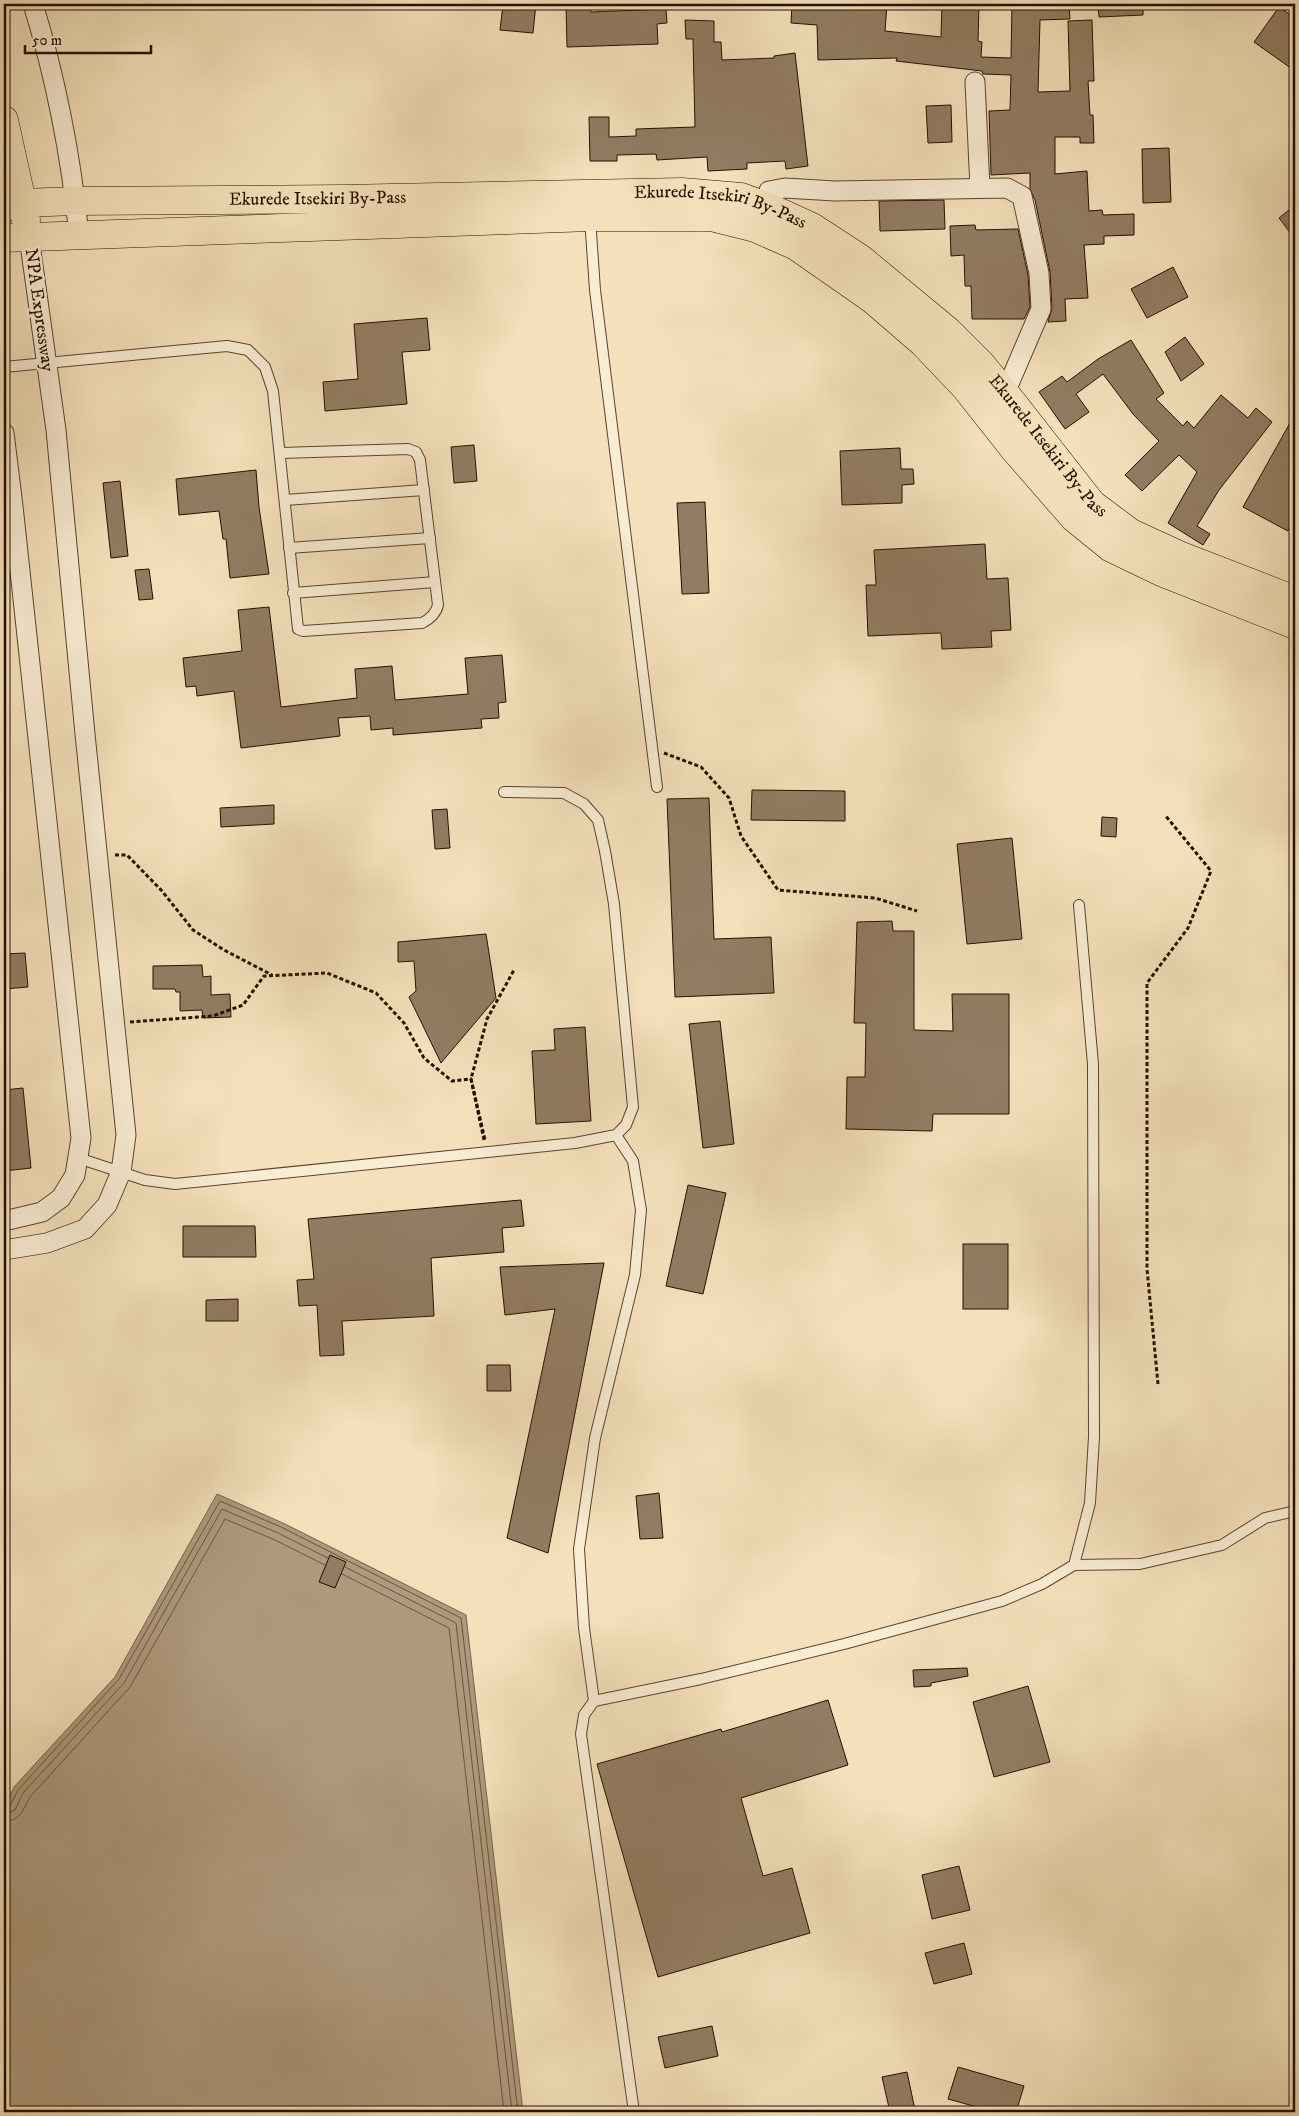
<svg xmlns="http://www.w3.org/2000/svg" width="1299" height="2116" font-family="'IM FELL DW Pica',serif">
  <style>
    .water { fill: #ae997c; stroke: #78614b }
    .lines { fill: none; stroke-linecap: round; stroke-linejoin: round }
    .shore { stroke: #6a543f; stroke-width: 1 }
    .building { fill: #927c62; stroke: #270e02 }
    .service-casing { stroke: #5a4330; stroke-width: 12 }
    .minor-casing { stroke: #5a4330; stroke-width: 21 }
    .primary-casing { stroke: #270e02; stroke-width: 29 }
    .path { stroke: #270e02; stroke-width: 3; stroke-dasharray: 4 2.5; stroke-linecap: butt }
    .service { stroke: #f8ecd3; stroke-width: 10 }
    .minor { stroke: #f8ecd3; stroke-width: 19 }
    .primary { stroke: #f4e1bb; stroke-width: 28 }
    .labels { text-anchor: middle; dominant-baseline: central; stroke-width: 5; stroke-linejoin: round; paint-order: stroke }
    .street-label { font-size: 18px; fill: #270e02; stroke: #f8ecd3 }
  </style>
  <rect width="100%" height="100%" fill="#f4e1bb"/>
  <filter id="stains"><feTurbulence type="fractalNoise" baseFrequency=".004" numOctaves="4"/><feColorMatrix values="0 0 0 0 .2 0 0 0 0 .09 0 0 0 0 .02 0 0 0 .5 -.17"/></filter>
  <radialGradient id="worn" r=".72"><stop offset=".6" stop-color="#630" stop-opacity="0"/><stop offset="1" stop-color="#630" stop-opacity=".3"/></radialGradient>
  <!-- water -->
  <path class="water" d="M217,1494L283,1523L466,1615L523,2112H4V1808L14,1787L115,1677Z"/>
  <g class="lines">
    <!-- shore -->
    <g class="shore">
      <path d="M345,1567L456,1623L512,2112"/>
      <path d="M342,1574L449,1628L504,2112"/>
      <path d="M4,1808L10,1806L18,1790L119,1679L220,1501L281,1527L461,1618L518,2112"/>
      <path d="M4,1815L15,1810L23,1793L124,1683L222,1509L278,1533L328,1558"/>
      <path d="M4,1822C20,1821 23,1810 30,1797L130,1687L225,1519L275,1540L325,1565"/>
    </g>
  </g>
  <!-- building -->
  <g class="building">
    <path d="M503,4H536L533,33L500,30Z"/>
    <path d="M566,4H590L591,12L666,9L667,23L657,24L658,44L567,47Z"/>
    <path d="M792,4H887L885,31L941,37L942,4H979L978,41L982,42L981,57L1011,58L1012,4H1069L1070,19L1040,20L1038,92L1070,91L1068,21L1092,20L1094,81H1088L1090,115H1093L1094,143H1080V137H1055V174L1087,171L1089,211L1102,210L1103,215L1134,214V235L1104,236V244L1084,245L1088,298L1065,299L1066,321L1048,322L1052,308L1050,272L1035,200L1030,189V173L991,175L989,111L1010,110L1011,75L983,74L982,71L896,61L897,58L818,60L817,25L791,23Z"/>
    <path d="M1098,4H1143V15L1099,17Z"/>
    <path d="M1279,7L1295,18V71L1254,42Z"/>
    <path d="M685,20L714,21V42H721L722,60L774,58V56L795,53L808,166L786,169L785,161L747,163V169L708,171L707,157L657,160L656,154L617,155V161H590L589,117H609V137L636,136V129L695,127L693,39H686Z"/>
    <path d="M951,105L952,142L928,143L926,106Z"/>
    <path d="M1169,148L1171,202L1143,203L1142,149Z"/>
    <path d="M944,200L945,229L880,231L879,201Z"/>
    <path d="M1295,205V239L1279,218Z"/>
    <path d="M975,225L976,230L1018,229L1028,275L1030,307L1024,319H972L971,286H965L964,255L951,256L950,226Z"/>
    <path d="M1173,267L1188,297L1147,318L1131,289Z"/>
    <path d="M427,318L430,350L402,352L407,404L325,411L323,382L358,379L354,324Z"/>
    <path d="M1185,337L1204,364L1181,381L1165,352Z"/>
    <path d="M1131,340L1164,393L1156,399L1183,426L1187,421L1194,428L1221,395L1248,418L1256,408L1272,422L1219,490L1197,526L1210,534L1203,545L1168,523L1197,472L1179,455L1142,491L1125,475L1159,441L1133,414L1103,374L1076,394L1089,412L1065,429L1039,392L1062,376L1067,382L1098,359Z"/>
    <path d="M1295,414V516L1288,531L1243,507Z"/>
    <path d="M474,445L477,481L454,483L451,447Z"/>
    <path d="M900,448L901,469H913L914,484L902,485V503L842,505L840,451Z"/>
    <path d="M256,470L259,507L269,574L230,578L226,539H223L219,511L179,515L176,479Z"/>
    <path d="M120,481L128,556L111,558L103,483Z"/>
    <path d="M705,502L709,593L682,594L677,503Z"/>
    <path d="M985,544L987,579L1008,578L1011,630L991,631L992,647L942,649L941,633L868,636L866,585H876L874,550Z"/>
    <path d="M149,569L153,599L139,600L135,570Z"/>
    <path d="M269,607L281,707L357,698L355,669L392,666L395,700L468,694L465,658L502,655L506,702L498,703L499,718L481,719L482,728L393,735V728L371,730L370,716L338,718L340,736L241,748L234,691L197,696L196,686L186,687L183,658L242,651L238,610Z"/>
    <path d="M752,790L845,791V821L751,820Z"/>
    <path d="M709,798L714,939L771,937L774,993L675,997L667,799Z"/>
    <path d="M274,805V824L221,827L220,808Z"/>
    <path d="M447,809L450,848L435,849L432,810Z"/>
    <path d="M1102,817L1117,818L1116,837L1101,836Z"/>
    <path d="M1012,838L1022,939L967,944L957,844Z"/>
    <path d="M892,921L893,931H914V1030L953,1031L952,994H1009V1114H933L932,1131L846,1129L847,1077H865L866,1023H854L857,922Z"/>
    <path d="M486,934L496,998L441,1063L409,997L416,991L414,961L398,962V942Z"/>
    <path d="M25,953L28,987L4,989V954Z"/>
    <path d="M202,965L203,977L211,976V995L230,994L231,1017L203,1018L202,1010L180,1011V992H176L175,989H153V966Z"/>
    <path d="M720,1021L734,1144L703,1148L689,1024Z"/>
    <path d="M585,1027L591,1121L536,1124L532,1051L555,1050L554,1029Z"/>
    <path d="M23,1088L31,1168L4,1171V1090Z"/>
    <path d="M688,1185L726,1193L703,1294L666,1286Z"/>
    <path d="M521,1200L524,1226L502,1228L504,1252L431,1258L434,1316L342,1321L344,1355L320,1356L317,1305L299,1306L297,1280L314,1279L308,1219Z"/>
    <path d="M183,1226H255L256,1257H183Z"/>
    <rect x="963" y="1244" width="45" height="65"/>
    <path d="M604,1263L548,1553L507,1538L555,1309L505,1315L500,1267Z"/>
    <path d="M238,1299V1321H206V1300Z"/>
    <path d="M487,1365H510L511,1391H487Z"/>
    <path d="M659,1493L663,1538L640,1539L636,1496Z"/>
    <path d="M330,1555L346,1562L335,1588L319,1582Z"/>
    <path d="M967,1668L968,1676L931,1683V1686L914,1687L913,1670Z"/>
    <path d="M1028,1686L1050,1762L994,1777L973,1702Z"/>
    <path d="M828,1700L848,1765L741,1798L763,1876L792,1868L810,1933L658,1977L597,1764L721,1729L722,1732Z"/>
    <path d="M959,1866L970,1910L932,1919L922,1875Z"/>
    <path d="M964,1943L972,1974L934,1984L925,1953Z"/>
    <path d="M712,2026L718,2056L665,2068L658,2037Z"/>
    <path d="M958,2067L1024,2086L1016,2112H995L948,2099Z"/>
    <path d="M907,2072L915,2110L890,2112L882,2077Z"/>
  </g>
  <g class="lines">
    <!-- service casing -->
    <g class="service-casing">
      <g id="service">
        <path d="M590,218L595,290L657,787"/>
        <path d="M4,367L227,346L248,350L265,367L273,391L298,629L303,631L422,623C430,619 436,614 438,605L420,460L416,452L408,449L281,453"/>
        <path d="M285,500L424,490"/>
        <path d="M289,548L430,538"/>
        <path d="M293,593L435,582"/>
        <path d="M78,1158L145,1180L175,1184L575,1143L616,1135L626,1125L633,1107L614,904L605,851L598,820L584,804L564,793L504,792"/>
        <path d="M1074,1565L1140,1564L1222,1545L1265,1518L1295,1511"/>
        <path d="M594,1701L584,1628L579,1549L595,1438L635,1275L641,1210L633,1161L616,1135"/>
        <path d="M634,2112L581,1734L584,1715L594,1701L701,1679L844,1644L1002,1601L1042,1584L1074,1565L1090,1503L1094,1437L1093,1064L1079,905"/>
      </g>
    </g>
    <!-- minor casing -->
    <g class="minor-casing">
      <g id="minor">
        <path d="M33,4C56,79 71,157 79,235"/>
        <path d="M975,82L980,188"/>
        <path d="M766,206L769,191L785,188L835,191L1007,188L1022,196L1039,273L1041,309L1005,393"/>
        <path d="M4,433L13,506L81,1138L75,1175L61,1198L42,1212L4,1221"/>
        <path d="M4,1250L47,1243L85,1229L107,1205L121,1172L126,1135L85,734L56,430L29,237"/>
      </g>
    </g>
    <!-- primary casing -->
    <g class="primary-casing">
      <g id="primary">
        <path d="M4,120L26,220"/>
        <path id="s1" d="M4,207L22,203L76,201L343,199L682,192L741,197L766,206L812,227L861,259L948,331L981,364L1005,393L1092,504L1131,533L1179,555L1295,600"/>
        <path d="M4,238L590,217H711L755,228L796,246L872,299L923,343L965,387L1014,449L1074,518L1111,548L1161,572L1295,625"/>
      </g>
    </g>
    <!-- path -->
    <g class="path">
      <path d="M664,753L701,767L729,798L741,836L778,890L875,898L917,911"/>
      <path d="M115,855H127L162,891L193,930L224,950L272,975"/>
      <path d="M130,1022L213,1016L243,1005L264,976L327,973L376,993L404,1023L424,1058L452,1081L471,1079L485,1140"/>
      <path d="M484,1140L471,1079L487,1019L514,970"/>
      <path d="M1158,1384L1147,1269V983L1188,928L1211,871L1165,815"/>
    </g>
    <!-- service -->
    <use href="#service" class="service"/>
    <!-- minor -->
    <use href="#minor" class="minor"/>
    <!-- primary -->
    <use href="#primary" class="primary"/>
  </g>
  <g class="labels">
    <!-- street labels -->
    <g class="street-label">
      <text stroke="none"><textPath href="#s1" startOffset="314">Ekurede Itsekiri By-Pass</textPath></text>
      <text stroke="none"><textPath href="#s1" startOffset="719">Ekurede Itsekiri By-Pass</textPath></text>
      <text transform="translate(39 310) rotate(82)">NPA Expressway</text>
      <text stroke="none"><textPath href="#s1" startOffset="1139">Ekurede Itsekiri By-Pass</textPath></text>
    </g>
  </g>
  <!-- margin -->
  <rect width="1299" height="2116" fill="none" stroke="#f4e1bb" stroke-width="20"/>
  <rect x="5" y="5" width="1289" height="2106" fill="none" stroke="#270e02" stroke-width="2.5"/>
  <rect x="10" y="10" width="1279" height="2096" fill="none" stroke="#270e02"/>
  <!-- scale -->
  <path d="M25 45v8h126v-8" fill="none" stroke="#270e02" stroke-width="2.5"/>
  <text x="32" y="45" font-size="15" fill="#270e02" stroke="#f8ecd3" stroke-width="4" paint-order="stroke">50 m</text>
  <rect width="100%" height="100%" filter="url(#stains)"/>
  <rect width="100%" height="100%" fill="url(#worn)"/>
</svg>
